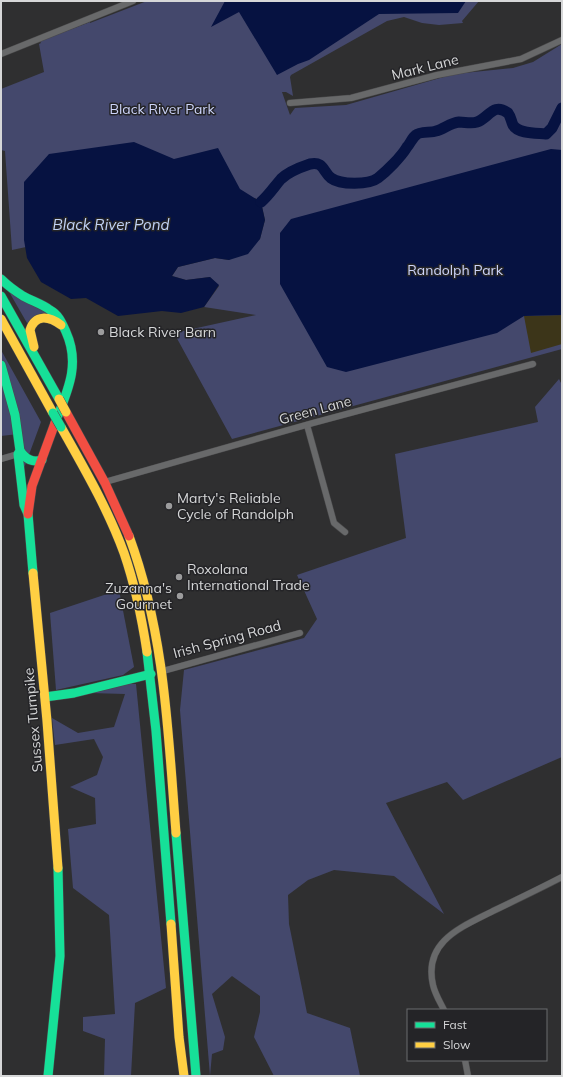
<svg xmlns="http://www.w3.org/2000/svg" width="563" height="1077" font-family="Mulish,sans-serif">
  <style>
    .green { fill: #44486c }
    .sand { fill: #3c3519 }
    .water { fill: #061241 }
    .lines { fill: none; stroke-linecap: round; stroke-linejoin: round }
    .river { stroke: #061241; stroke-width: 11 }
    .street-casing { stroke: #4a4a4b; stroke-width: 7 }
    .fast-casing { stroke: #4a4a4b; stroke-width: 10 }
    .slow-casing { stroke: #4a4a4b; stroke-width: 10 }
    .jam-casing { stroke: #4a4a4b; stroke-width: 10 }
    .street { stroke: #68696a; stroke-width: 6 }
    .fast { stroke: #16e098; stroke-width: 9 }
    .slow { stroke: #ffcf43; stroke-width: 9 }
    .jam { stroke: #f24e42; stroke-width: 9 }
    .fast-bridge-casing { stroke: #4a4a4b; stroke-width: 10; stroke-linecap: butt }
    .slow-bridge-casing { stroke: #4a4a4b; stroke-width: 10; stroke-linecap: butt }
    .fast-bridge { stroke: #16e098; stroke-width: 9 }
    .slow-bridge { stroke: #ffcf43; stroke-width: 9 }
    .poi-dot { fill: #9c9c9d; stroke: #242427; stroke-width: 1.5 }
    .labels { text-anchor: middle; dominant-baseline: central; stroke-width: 3; stroke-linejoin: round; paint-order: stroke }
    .street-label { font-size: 14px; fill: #d6d7d8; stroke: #242427 }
    .park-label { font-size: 14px; fill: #cdd4f9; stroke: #242427 }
    .poi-label { font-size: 14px; fill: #d6d7d8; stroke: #242427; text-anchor: start }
    .water-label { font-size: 15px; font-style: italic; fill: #c2d3f6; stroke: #242427 }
  </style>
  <rect width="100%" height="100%" fill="#2f2f30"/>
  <!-- green -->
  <g class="green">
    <path d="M147,1H479L462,21L463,23L439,25L422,23L404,17L387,21L291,75L290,77L293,96L286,92H282L290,115L295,108L346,105L454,74L513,68L533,62L562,44V349L232,439L174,333L256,315L204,307L219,286L210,277L186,280L172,276L178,267L215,258L229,260L260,239L265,220L261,202L255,198L12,250L5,151L1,150V89L44,72L39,44L41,43L40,41L90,22V23Z"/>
    <path d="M8,290L51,314L27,323Z"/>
    <path d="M1,350L41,422L23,471L18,434L1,436Z"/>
    <path d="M559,379L562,385V757L463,800L447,782L386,803L444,914L394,876L334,870L308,880L288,895L289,924L307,1013L350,1028L360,1076H274L254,1037L260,1012V996L232,976L212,994L225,1037L223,1050L212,1054L210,1076L180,710L184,670L304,638L317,619L297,575L406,538L395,454L538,422L535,407Z"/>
    <path d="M119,590L134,667L123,675L56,690L50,613Z"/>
    <path d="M126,684H136L166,988L135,1003L131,1076H104L105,1039L83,1031V1017L115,1014L109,915L73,888L68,829L96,824L95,798L70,787L97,775L103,757L94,739L55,745L52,718L78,733L114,727L125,694L90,693Z"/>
  </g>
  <!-- sand -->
  <path class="sand" d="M562,315V344L531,353L524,316Z"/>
  <!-- water -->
  <g class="water">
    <path d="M225,1H466L458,13L379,14L309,60L298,64L277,75L239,12L211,27Z"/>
    <path d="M134,142L174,159L218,148L240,189L261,202L265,220L260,239L248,254L229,260L215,258L178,267L172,276L186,280L210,277L219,285L204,307L181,313L162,311L118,316L86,298L71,299L41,282L27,258L24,240V182L49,154Z"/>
    <path d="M551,149L562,150V315L524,316L497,333L346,372L327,367L280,284V233L291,219Z"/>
  </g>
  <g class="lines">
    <!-- river -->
    <path class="river" d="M261,202C269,195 274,187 281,179C288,172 301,167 310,164C324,161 323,172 331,178C340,185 369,185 378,178C387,171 401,157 407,147C410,144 412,138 416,135C420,131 431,133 436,131C444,129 450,123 459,122C465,122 471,124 477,122C489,118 493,102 508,113C511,117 511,121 513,125C518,134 537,133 546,134L552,128L562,108"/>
    <!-- street casing -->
    <g class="street-casing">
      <g id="street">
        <path d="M1,54L133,1"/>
        <path d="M290,103L351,98L437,75L521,59L562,40"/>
        <path d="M307,425L334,523L345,532"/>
        <path d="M1,459L18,454"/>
        <path d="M105,482L313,423L533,364"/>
        <path d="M163,671L300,633"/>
        <path d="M444,1010C440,1002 435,994 433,985C423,941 462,927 493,911C516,900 539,889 562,877"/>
        <path d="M465,1060L468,1076"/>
      </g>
    </g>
    <!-- fast casing -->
    <g class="fast-casing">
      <g id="fast">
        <path d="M1,279C8,286 15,291 23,296C32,301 42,304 50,310C59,315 62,323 66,332C81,365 67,392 55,423"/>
        <path d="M1,296L59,399"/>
        <path d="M1,365L15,415L20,451L18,454L24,505L28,514L33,573"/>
        <path d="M20,451C26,459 32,463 42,460"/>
        <path d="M147,652L156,731L171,924"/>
        <path d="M45,697L74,693L151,674"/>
        <path d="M176,833L196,1076"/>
        <path d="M48,1076L60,956L58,868"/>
      </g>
    </g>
    <!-- slow casing -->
    <g class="slow-casing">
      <g id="slow">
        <path d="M1,319L53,413"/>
        <path d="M34,347L30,330C35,314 49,316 61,325"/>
        <path d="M61,427C84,468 108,509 124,553C135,585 142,619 147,652"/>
        <path d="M129,536C165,634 168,731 176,833"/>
        <path d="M33,573L47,721L58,868"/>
        <path d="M171,924L179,1037L184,1076"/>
      </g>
    </g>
    <!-- jam casing -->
    <g class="jam-casing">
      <g id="jam">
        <path d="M66,412L105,483L129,536"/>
        <path d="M28,514L32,486L55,423"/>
      </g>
    </g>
    <!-- street -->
    <use href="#street" class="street"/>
    <!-- fast -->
    <use href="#fast" class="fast"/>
    <!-- slow -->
    <use href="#slow" class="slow"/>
    <!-- jam -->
    <use href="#jam" class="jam"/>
    <!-- fast-bridge casing -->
    <g class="fast-bridge-casing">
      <path id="fast-bridge" d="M53,413L61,427"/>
    </g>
    <!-- slow-bridge casing -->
    <g class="slow-bridge-casing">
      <path id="slow-bridge" d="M59,399L66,412"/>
    </g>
    <!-- fast-bridge -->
    <use href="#fast-bridge" class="fast-bridge"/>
    <!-- slow-bridge -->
    <use href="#slow-bridge" class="slow-bridge"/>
  </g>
  <!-- markers -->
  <g class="poi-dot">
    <circle cx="101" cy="332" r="4"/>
    <circle cx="169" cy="506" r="4"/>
    <circle cx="179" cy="577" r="4"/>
    <circle cx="180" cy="596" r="4"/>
  </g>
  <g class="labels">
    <!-- street labels -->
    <g class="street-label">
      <text transform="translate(425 67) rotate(-14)">Mark Lane</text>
      <text transform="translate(315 410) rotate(-15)">Green Lane</text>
      <text transform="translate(227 639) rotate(-15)">Irish Spring Road</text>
      <text transform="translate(33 720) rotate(-95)">Sussex Turnpike</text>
    </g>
    <!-- park labels -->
    <g class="park-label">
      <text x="162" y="109">Black River Park</text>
      <text x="455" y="270">Randolph Park</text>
    </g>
    <!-- poi labels -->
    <g class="poi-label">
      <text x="109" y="332">Black River Barn</text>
      <text x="177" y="498">Marty's Reliable<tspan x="177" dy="16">Cycle of Randolph</tspan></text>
      <text x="187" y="569">Roxolana<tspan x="187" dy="16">International Trade</tspan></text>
      <text x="172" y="588" text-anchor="end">Zuzanna's<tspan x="172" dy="16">Gourmet</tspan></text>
    </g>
    <!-- water labels -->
    <g class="water-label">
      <text x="111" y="224">Black River Pond</text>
    </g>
  </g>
  <!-- border -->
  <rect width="563" height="1077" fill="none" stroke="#d6d7d8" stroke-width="4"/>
  <!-- legend -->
  <rect x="407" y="1009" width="140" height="52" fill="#242427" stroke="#6b6c6e"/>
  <rect x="415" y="1022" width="20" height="6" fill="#16e098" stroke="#6b6c6e"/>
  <text x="443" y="1029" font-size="12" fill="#d6d7d8">Fast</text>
  <rect x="415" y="1042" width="20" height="6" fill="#ffcf43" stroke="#6b6c6e"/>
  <text x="443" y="1049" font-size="12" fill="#d6d7d8">Slow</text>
</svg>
